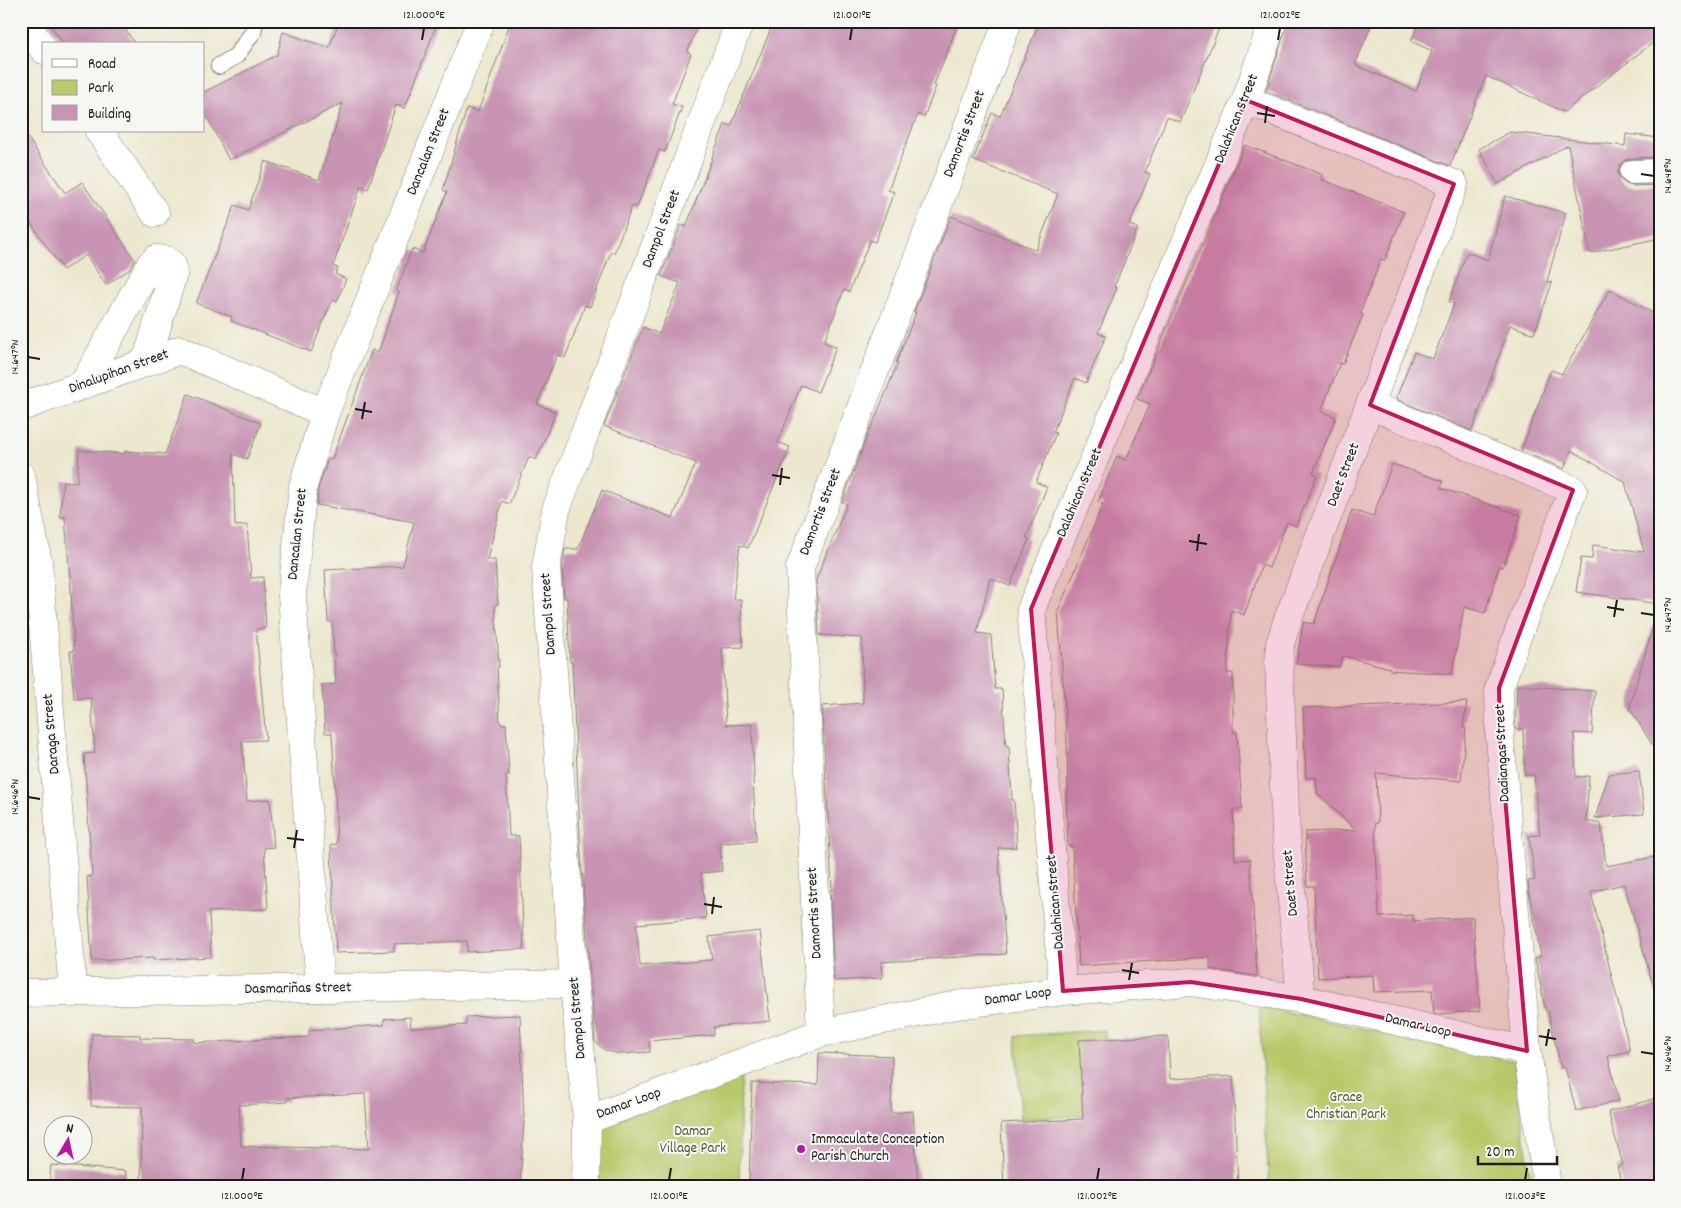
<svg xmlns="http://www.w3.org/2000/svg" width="1681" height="1208" font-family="Dekko,sans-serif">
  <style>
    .green { fill: #b9c96b; stroke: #6a7244 }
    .building { fill: #c894b3; fill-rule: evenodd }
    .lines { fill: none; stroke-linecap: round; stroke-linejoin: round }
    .service-casing { stroke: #848275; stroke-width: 18 }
    .pedestrian-casing { stroke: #848275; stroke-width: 26 }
    .minor-casing { stroke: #848275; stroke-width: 29 }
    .service { stroke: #fff; stroke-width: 16 }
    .pedestrian { stroke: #fff; stroke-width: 24 }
    .minor { stroke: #fff; stroke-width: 28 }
    .marked { fill: #c2185b; fill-opacity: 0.2; stroke: #c2185b; stroke-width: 4; stroke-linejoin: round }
    .ticks { fill: none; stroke: #1c1c1c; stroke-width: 2 }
    .poi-dot { fill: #b5179e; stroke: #f6f6f2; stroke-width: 2 }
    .labels { text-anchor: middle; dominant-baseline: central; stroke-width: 4; stroke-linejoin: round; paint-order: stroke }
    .street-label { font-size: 15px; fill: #1c1c1c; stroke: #f6f6f2 }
    .park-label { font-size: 15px; fill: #535938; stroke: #f6f6f2 }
    .poi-label { font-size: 15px; fill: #1c1c1c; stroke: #f6f6f2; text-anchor: start }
    .neatline { fill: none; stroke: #1c1c1c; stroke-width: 2 }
    .ticks-label { font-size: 12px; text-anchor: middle; fill: #1c1c1c }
  </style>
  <rect width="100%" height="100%" fill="#f6f6f2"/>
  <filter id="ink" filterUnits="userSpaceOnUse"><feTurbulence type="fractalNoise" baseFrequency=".02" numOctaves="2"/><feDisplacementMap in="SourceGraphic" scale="10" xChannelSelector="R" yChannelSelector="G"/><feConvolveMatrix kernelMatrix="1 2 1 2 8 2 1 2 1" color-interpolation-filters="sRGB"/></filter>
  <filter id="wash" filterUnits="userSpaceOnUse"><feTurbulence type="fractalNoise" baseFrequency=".0096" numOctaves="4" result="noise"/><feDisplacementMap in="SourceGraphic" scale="20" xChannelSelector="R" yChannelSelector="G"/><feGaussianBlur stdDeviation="1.12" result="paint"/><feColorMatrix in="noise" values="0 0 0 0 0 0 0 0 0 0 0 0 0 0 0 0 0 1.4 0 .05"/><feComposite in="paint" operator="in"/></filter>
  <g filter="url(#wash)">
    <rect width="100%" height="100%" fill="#ece7ce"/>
    <!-- green -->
    <g class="green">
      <path d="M1259,1006L1514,1061L1530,1175L1521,1187H1269Z"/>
      <path d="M1105,1030L1110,1114L1021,1119L1016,1036Z"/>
      <path d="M741,1072L739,1187H585L590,1129Z"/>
    </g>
    <g id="blocks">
      <!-- building -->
      <g class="building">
        <path d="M48,21H120L135,44H63Z"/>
        <path d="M339,21H438L405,108L396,105L368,189L361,186L333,266L338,268L335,274L346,279L337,301L332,300L311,352L231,321L232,317L196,303L235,205L248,210L265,161L319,180L343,103L229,160L204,111V92L277,55L283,32L329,48Z"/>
        <path d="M511,21H700L687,52L691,54L672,104L682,107L665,152L659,150L637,207L632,206L614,253L611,252L590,307L585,305L565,358L557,355L537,404L556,412L536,460L529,457L509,504L502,501L487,560H495L498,604L495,605L499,667H497L500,724H506L509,775H506L509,836H519L524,949L467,952V941L394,944V951L336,953L331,845L337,844L335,788L332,733H325L322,685L336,684L332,622H328L325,570L403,566L414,522L317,505L318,489L328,459H332L372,350L378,353L399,292L396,291L412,249L423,253L447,192L443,190L467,108L478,112Z"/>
        <path d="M774,21H959L934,85L936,86L924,117L918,114L888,190L894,192L875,242L870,240L849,292L844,290L824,342L836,347L818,392L801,385L778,442L790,447L748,548L740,545L733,599H741L743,647L722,648L726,725L752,724L754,777H753L756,841L720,843L722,871L701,873L706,918L636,924L640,966L712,960L709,937L760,931L770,1021L714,1027V1035L649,1041L650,1052L619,1054L605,1050L595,1042L581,856L572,662H570L567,598H564L562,568L565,549H578L602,490L673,518L696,463L604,426L643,327L659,334L680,283L661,276L681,225L686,227L725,124L731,126Z"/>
        <path d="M1040,21H1222L1180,122L1167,117L1145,172L1150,174L1129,225L1138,228L1114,287L1117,288L1098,333L1106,336L1086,383L1075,378L1053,432L1056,433L1036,482L1047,487L1026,538L1029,539L1010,586L990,578L977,633L991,635L995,689H1002L1006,746H1009L1012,800H1014L1017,847L998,848L1006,954L881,962L882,978L834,981L830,890H832L822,706L863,703L862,638L819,635L816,580L847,504L842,502L870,428H871L898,363H896L916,312H914L951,216L1036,250L1058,194L973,160L992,113L1000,116Z"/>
        <path d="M1288,21H1373L1355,65L1416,91L1432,51L1411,41L1420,21H1660V37L1564,112L1486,76L1450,166L1266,91Z"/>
        <path d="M21,128L65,193L82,182L135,260L130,269L106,285L86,255L63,270L21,209Z"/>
        <path d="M1510,132L1625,146L1626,134L1660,138V157L1632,158L1625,160L1620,165L1618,172L1620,179L1626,184L1632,186L1660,185V238L1590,253L1568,145L1498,184L1479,149Z"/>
        <path d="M1245,145L1323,175L1321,179L1404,212L1385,260L1381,259L1360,313L1363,315L1343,364L1340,363L1321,411L1336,417L1313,473L1317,475L1296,526L1287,522L1269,568L1262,565L1244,615L1231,610L1227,673H1233V732H1237L1242,809L1233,810L1235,860L1250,859L1257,976L1210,969V957L1079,966L1072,846H1068L1066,793H1068L1067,741L1058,611L1103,504L1098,502L1117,456L1126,460L1150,404L1137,399Z"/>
        <path d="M1505,196L1566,213L1547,281L1552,283L1534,334L1510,325L1472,431L1396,399L1414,352L1433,359L1454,304L1449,302L1467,252L1488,260Z"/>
        <path d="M1610,289L1660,317V604L1576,592L1581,558L1592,559L1593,545L1644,552L1625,482L1571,450L1564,469L1521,451L1551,370L1562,374Z"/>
        <path d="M188,394L261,423L247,459L233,454L235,526L247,525L251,578L263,577L266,628L256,629L266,740L242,741L247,801L270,799L274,847L264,848L268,909L209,912L211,957L153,960V958L92,961L87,877L92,876L84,754L95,753L91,698L74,699L70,651H74L71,591L65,517H60L63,481L77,482L79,450L125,454V451L165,454Z"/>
        <path d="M1392,464L1443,481L1441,488L1521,515L1503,567L1499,566L1485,613L1464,607L1452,674L1390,670V668L1343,656L1339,667L1296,664L1303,625L1304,622L1314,624L1352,510L1373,517Z"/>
        <path d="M1654,623H1660V757L1630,709V705Z"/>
        <path d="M1517,685L1595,691L1592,734L1574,733L1576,777L1589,776L1586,821L1601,824L1606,866L1660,856V987L1654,988L1624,884L1591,892L1630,1051L1608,1056L1619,1101L1576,1111L1565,1067L1561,1068L1548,1011L1546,1012L1535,958L1541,956L1529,892L1528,881L1535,880L1529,836L1540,835L1534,775H1525L1523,729H1515Z"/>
        <path d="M1467,702L1463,728H1466L1461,781L1376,773L1378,823H1375L1379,917L1413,915V921L1473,917L1480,1011L1436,1014H1434L1432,990L1374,992L1373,975L1318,978L1314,886H1307L1305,832L1356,830L1317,793L1316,777L1306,778L1303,708Z"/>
        <path d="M1639,771L1644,814L1595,818L1609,774Z"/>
        <path d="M520,1015L524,1121L520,1187H141L142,1107L91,1106L92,1034L140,1035V1038L194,1039V1043L309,1037V1030L384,1025V1019L410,1017L411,1028L466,1025V1017ZM365,1094L369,1149L241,1146L239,1105L287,1102V1098Z"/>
        <path d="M1168,1036L1170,1079L1233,1076L1238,1187H1004L1001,1123L1083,1119L1079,1040Z"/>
        <path d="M819,1053L892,1056L891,1113L913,1111L918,1187H749L752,1083L818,1085Z"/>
        <path d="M1660,1097V1187H1623L1617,1167L1623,1165L1608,1112Z"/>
        <path d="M51,1165L126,1171L125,1187H49Z"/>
      </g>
    </g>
  </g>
  <g filter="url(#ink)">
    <use href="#blocks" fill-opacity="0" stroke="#848275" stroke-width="1"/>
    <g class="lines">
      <!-- service casing -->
      <g class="service-casing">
        <path id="service" d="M219,66L236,56L253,32L255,21"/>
      </g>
      <!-- pedestrian casing -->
      <g class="pedestrian-casing">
        <path id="pedestrian" d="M1632,172L1660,171"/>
      </g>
      <!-- minor casing -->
      <g class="minor-casing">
        <g id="minor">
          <path d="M24,21L44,50"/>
          <path d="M1246,100L1454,184L1287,622L1280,644L1279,664L1286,835L1301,999"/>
          <path d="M99,131L155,213"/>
          <path d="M83,385L150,265L156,259L165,260L172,265L173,274L146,362"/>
          <path d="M1370,405L1573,490L1515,642L1499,688L1500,739L1527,1051L1546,1178L1542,1187"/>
          <path d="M21,407L180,350L325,413"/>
          <path d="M21,476L38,562L73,993"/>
          <path d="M320,988L292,595L303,486L325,413L481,21"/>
          <path d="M1063,991L1031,609L1246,100L1273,21"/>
          <path d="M21,993L574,984"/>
          <path d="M821,1033L800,568L1008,21"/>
          <path d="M587,1120L821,1033L956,1005L1063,991L1191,982L1301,999L1527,1051"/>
          <path d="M586,1187L587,1120L574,984L546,567L556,510L740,21"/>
        </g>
      </g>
      <!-- service -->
      <use href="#service" class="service"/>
      <!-- pedestrian -->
      <use href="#pedestrian" class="pedestrian"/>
      <!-- minor -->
      <use href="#minor" class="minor"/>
    </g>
  </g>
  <!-- marked area -->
  <path class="marked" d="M1246,100L1454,184L1370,405L1573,490L1499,688L1500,739L1527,1051L1301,999L1191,982L1063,991L1031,609Z"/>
  <!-- ticks -->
  <path class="ticks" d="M422,40L424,28M850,40L852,28M1278,40L1280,28M1257,113L1275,116M1265,123L1267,106M1641,174L1654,176M28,357L40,359M355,409L372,412M362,419L365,402M772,475L790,478M780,485L782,468M1189,541L1207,544M1197,551L1199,534M1607,607L1624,610M1641,613L1654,615M1614,617L1617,600M28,797L40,799M287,838L304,840M294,848L297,830M704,904L722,907M712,914L714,897M1122,970L1139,973M1129,980L1132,963M1539,1036L1556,1039M1546,1046L1549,1029M1641,1052L1654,1054M242,1180L244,1168M669,1180L671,1168M1097,1180L1099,1168M1525,1180L1527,1168"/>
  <!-- markers -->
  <circle class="poi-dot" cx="801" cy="1149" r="5"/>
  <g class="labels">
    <!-- street labels -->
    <g class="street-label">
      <text transform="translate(1237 119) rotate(-68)">Dalahican Street</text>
      <text transform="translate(965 134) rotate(-69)">Damortis Street</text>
      <text transform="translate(429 152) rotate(-68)">Dancalan Street</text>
      <text transform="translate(662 229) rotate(-69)">Dampol Street</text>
      <text transform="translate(119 372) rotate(-20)">Dinalupihan Street</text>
      <text transform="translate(1344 475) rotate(-69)">Daet Street</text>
      <text transform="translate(1080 493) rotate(-67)">Dalahican Street</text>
      <text transform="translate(821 512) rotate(-69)">Damortis Street</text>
      <text transform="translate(298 534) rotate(-84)">Dancalan Street</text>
      <text transform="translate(549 614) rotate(-94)">Dampol Street</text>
      <text transform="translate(52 734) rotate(-95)">Daraga Street</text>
      <text transform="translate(1503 753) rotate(-93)">Dadiangas Street</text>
      <text transform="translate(1291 883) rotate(-95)">Daet Street</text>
      <text transform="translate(1056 902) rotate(-95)">Dalahican Street</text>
      <text transform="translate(815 913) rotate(-93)">Damortis Street</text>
      <text transform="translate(298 989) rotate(-1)">Dasmariñas Street</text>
      <text transform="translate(1018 997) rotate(-8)">Damar Loop</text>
      <text transform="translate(578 1018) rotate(-95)">Dampol Street</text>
      <text transform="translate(1418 1026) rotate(13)">Damar Loop</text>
      <text transform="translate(629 1104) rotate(-20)">Damar Loop</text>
    </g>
    <!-- park labels -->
    <g class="park-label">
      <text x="1346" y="1098">Grace<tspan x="1346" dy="17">Christian Park</tspan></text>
      <text x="693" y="1132">Damar<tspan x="693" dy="17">Village Park</tspan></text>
    </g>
    <!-- poi labels -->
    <g class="poi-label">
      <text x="811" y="1140">Immaculate Conception<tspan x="811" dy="17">Parish Church</tspan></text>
    </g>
  </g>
  <!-- margin -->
  <rect width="1681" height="1208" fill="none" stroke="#f6f6f2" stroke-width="55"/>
  <!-- legend -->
  <rect x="42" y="42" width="162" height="90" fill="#f6f6f2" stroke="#9f9f9c"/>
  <rect x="52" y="59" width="25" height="8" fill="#ffffff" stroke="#9f9f9c"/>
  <text x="88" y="68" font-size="15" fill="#1c1c1c">Road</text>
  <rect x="52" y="80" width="25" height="15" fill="#b9c96b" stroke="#9f9f9c"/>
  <text x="88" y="92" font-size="15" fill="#1c1c1c">Park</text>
  <rect x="52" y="105" width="25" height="15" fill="#c894b3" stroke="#9f9f9c"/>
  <text x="88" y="118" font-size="15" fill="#1c1c1c">Building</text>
  <!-- north arrow -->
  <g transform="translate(68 1140) rotate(9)"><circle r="24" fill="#f6f6f2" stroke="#9f9f9c"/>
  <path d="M0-4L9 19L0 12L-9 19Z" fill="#b5179e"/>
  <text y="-8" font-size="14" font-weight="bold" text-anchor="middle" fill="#1c1c1c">N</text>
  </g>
  <!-- scale -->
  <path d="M1478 1156v8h79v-8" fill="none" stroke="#1c1c1c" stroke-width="2.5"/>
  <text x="1486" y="1156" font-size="15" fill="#1c1c1c" stroke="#f6f6f2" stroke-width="4" paint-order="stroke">20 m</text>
  <rect x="28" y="28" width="1626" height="1152" class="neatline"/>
  <g class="ticks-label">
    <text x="424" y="18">121.000°E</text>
    <text x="852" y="18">121.001°E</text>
    <text x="1280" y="18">121.002°E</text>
    <text transform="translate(1667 176) rotate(-90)" y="4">14.648°N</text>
    <text transform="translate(14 357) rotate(-90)" y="4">14.647°N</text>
    <text transform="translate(1667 615) rotate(-90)" y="4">14.647°N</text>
    <text transform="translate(14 797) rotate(-90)" y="4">14.646°N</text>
    <text transform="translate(1667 1054) rotate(-90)" y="4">14.646°N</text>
    <text x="242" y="1199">121.000°E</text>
    <text x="669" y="1199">121.001°E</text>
    <text x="1097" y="1199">121.002°E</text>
    <text x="1525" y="1199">121.003°E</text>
  </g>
</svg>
